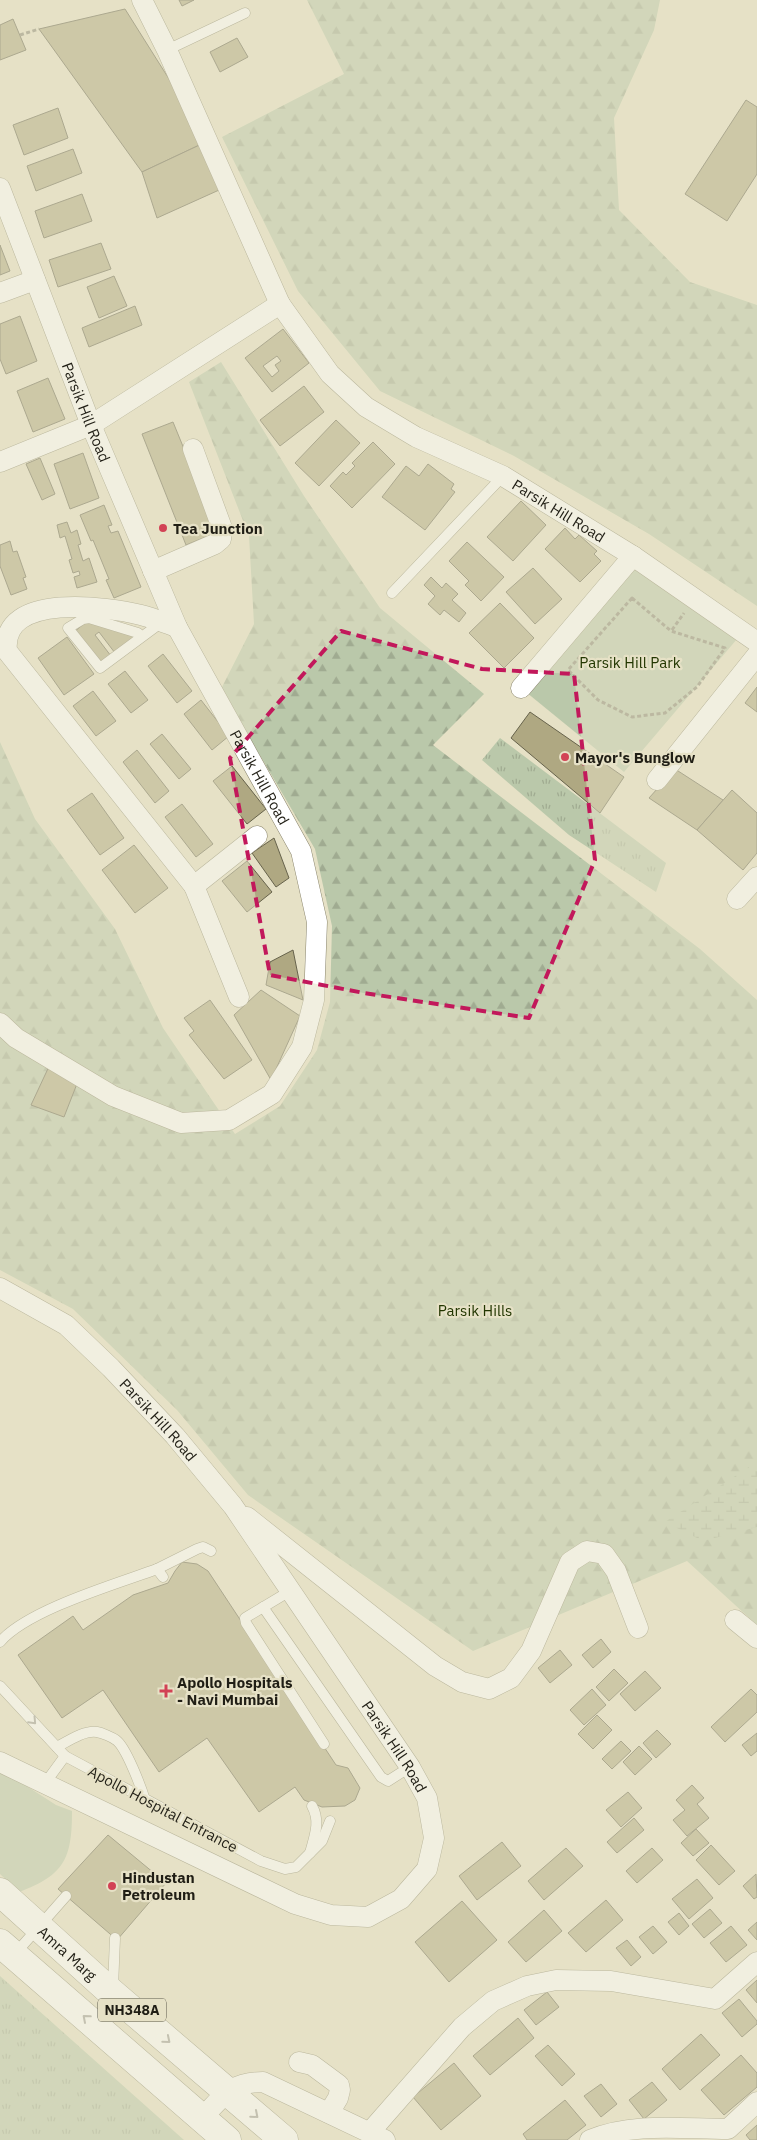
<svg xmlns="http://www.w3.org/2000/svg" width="757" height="2140" font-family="'IBM Plex Sans',sans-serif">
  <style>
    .grass { fill: url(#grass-tufts) }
    .forest { fill: url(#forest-firs) }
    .wetland { fill: url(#wetland-marsh) }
    .park { fill: #bac8aa }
    .building { fill: #afa882; stroke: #67634c; fill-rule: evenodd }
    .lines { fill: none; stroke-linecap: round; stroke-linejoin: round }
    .service-casing { stroke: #89846c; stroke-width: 11 }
    .minor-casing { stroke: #89846c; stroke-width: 21 }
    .trunk-casing { stroke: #89846c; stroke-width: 29 }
    .path { stroke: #8a8674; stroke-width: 3; stroke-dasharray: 4 2.5; stroke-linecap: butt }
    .service { stroke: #fff; stroke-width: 10 }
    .minor { stroke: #fff; stroke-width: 20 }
    .trunk { stroke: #fff; stroke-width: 28 }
    .oneway { stroke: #9b9a96 }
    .marked { fill: none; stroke: #c2185b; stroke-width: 4; stroke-dasharray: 10 6; stroke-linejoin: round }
    .poi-dot { fill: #d24255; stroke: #e6e1c6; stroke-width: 2 }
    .labels { text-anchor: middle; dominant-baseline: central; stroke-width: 4.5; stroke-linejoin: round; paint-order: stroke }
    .shield { fill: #e6e1c6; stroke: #5b584a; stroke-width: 1 }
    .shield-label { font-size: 14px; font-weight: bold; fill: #201e15 }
    .street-label { font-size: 15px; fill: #201e15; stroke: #e6e1c6 }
    .poi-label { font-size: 15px; font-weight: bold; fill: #201e15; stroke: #e6e1c6; text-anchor: start }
    .park-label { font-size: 15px; fill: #223600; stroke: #e6e1c6 }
  </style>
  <defs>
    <pattern id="grass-tufts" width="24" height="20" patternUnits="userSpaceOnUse" patternTransform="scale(1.25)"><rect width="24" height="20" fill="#bac8aa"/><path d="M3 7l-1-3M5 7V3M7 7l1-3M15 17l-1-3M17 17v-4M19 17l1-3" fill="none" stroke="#a0ab91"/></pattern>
    <pattern id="forest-firs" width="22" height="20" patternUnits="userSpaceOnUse" patternTransform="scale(1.25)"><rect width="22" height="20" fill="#bac8aa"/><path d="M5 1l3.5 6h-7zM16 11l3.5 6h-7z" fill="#a0ab91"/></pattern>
    <pattern id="wetland-marsh" width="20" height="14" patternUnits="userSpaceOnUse" patternTransform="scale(1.25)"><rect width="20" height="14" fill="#bac8aa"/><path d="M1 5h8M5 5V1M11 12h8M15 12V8" fill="none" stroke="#a0ab91"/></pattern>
  </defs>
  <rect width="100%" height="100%" fill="#e6e1c6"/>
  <!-- grass -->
  <g class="grass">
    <path d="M500,738L666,863L656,892L569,835L482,760Z"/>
    <path d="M0,1976L184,2140H0Z"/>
  </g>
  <!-- forest -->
  <g class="forest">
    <path d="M307,0H660L654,30L614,118L619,210L690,282L757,305V606L649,534L514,456L380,391L298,291L222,137L344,74Z"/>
    <path d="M221,362L304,496L380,608L484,694L433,745L700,949L757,1000V1625L687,1561L473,1651L248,1495L177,1410L73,1309L0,1270V742L35,819L115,929L163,1028L235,1134L280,1106L317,1050L330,1002L332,926L315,849L221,689L254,624L249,536L189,382Z"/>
  </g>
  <!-- wetland -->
  <path class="wetland" d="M755,1463L757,1466V1527L703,1541L665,1522Z"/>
  <!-- park -->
  <g class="park">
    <path d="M633,556L743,632L624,772L521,688Z"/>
    <path d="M0,1769L56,1805L72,1811C72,1858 65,1875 19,1892L0,1874Z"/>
  </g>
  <!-- building -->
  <g class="building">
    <path d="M179,0H194L182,6Z"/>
    <path d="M125,9L208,141L142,172L39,29Z"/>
    <path d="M13,19L26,50L0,60V25Z"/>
    <path d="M237,38L248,57L220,72L210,52Z"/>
    <path d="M746,100L757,107V174L727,221L685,194Z"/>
    <path d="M58,108L68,138L24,155L13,125Z"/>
    <path d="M208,141L228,186L157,218L142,172Z"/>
    <path d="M73,149L82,173L36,191L27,166Z"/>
    <path d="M82,194L92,221L44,238L35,211Z"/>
    <path d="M101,243L111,269L58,287L49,260Z"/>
    <path d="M0,245L10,271L0,275Z"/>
    <path d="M114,276L127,306L99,318L87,287Z"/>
    <path d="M135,306L142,325L89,347L82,328Z"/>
    <path d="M20,316L37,361L6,374L0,359V324Z"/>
    <path d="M283,329L309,363L272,392L245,358ZM277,356L281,361L275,365L279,371L272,377L263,366Z"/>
    <path d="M48,378L65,419L33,432L17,391Z"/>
    <path d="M304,386L324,412L280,446L260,420Z"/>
    <path d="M336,420L360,443L319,486L295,463Z"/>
    <path d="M173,422L218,532L186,545L142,434Z"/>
    <path d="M373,442L395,464L352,508L330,486L343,472L346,475L355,466L352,463Z"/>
    <path d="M83,453L99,498L70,509L54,464Z"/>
    <path d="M40,458L55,494L42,500L26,464Z"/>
    <path d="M428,464L454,484L451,489L455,492L425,530L382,497L406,466L419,476Z"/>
    <path d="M521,501L546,525L513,561L487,537Z"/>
    <path d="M104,505L112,525L108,526L111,533L118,531L141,587L114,598L106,580L109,579L93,540L91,541L80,515Z"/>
    <path d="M67,522L71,533L77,530L81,544L78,545L83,561L89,558L97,582L77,588L74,577L80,575L79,571L73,573L69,560L72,559L65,536L60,538L57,525Z"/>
    <path d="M565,528L575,539L579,535L597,551L594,554L601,561L580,582L545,549Z"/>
    <path d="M10,541L13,552L17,551L26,577L23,578L27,589L11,595L0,566V545Z"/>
    <path d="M467,542L504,577L481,601L465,585L469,581L449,561Z"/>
    <path d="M533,568L562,599L535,624L506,592Z"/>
    <path d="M431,577L442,588L446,583L458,594L452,600L466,613L459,622L444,610L440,615L428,604L435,596L424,585Z"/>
    <path d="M500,603L534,638L504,668L469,633Z"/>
    <path d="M87,621L136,637L115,653L99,632L95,635L111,656L99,665L73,633Z"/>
    <path d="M67,637L94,674L64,695L38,658Z"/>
    <path d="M163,654L192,691L177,703L148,666Z"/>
    <path d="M125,671L148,700L131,713L108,684Z"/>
    <path d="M757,687V712L745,703Z"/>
    <path d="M93,691L116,721L96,736L73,706Z"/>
    <path d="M201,700L229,736L212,750L184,714Z"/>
    <path d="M530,712L624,777L600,813L511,738Z"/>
    <path d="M162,734L191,769L179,779L150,744Z"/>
    <path d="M137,750L169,791L155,803L123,762Z"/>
    <path d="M232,766L266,809L247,824L213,781Z"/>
    <path d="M675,769L723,800L697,830L649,798Z"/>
    <path d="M732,790L757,813V853L743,870L697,830Z"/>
    <path d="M92,793L124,838L100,855L67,810Z"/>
    <path d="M182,804L213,844L196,857L165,817Z"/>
    <path d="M274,838L289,878L276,887L252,853Z"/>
    <path d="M134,845L168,888L135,913L102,870Z"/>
    <path d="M247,861L272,892L247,912L222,881Z"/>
    <path d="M293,950L303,1000L266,985L270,962Z"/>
    <path d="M261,990L300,1016L271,1080L234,1015Z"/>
    <path d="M210,1000L252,1060L224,1079L189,1035L194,1031L184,1018Z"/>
    <path d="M52,1060L80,1076L64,1117L31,1105Z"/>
    <path d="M182,1562L197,1564L208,1571L336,1765L348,1768L360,1788L355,1800L345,1806L322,1807L304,1800L295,1787L259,1812L207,1738L159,1772L103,1690L62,1718L18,1655L73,1616L83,1630L133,1595L168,1583L175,1571Z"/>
    <path d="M601,1639L611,1652L593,1668L582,1655Z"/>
    <path d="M560,1650L572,1665L550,1683L538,1668Z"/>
    <path d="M614,1669L628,1683L609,1701L596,1687Z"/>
    <path d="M645,1671L661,1688L635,1711L620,1694Z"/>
    <path d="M592,1689L606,1705L584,1725L570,1710Z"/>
    <path d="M751,1689L757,1695V1712L725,1742L711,1727Z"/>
    <path d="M597,1715L612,1730L593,1749L578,1734Z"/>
    <path d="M657,1730L671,1744L656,1758L643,1743Z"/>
    <path d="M757,1733V1751L751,1756L742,1745Z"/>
    <path d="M621,1741L631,1751L612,1769L602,1759Z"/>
    <path d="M639,1746L652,1759L635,1775L623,1762Z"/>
    <path d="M692,1785L704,1798L697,1804L709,1818L687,1836L673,1820L685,1810L676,1800Z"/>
    <path d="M628,1792L642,1808L621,1827L606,1810Z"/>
    <path d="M634,1818L644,1830L617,1853L607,1842Z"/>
    <path d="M696,1829L709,1843L693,1856L681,1843Z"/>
    <path d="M108,1835L166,1883L117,1940L58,1889Z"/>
    <path d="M502,1842L521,1866L477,1900L459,1876Z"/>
    <path d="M711,1845L735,1871L719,1885L696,1860Z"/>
    <path d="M566,1848L583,1866L544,1900L528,1881Z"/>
    <path d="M652,1848L663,1860L637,1883L626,1871Z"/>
    <path d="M756,1874L757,1897L754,1899L743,1886Z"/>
    <path d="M697,1879L713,1898L689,1919L672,1899Z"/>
    <path d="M606,1900L623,1920L586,1952L568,1933Z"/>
    <path d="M462,1901L497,1940L449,1982L415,1942Z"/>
    <path d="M710,1909L722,1923L704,1938L692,1924Z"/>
    <path d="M544,1910L562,1931L526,1962L508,1942Z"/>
    <path d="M679,1913L689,1926L679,1935L668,1922Z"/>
    <path d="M757,1922V1940L748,1930Z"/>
    <path d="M653,1926L667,1942L653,1954L639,1937Z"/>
    <path d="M731,1926L747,1945L726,1962L710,1943Z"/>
    <path d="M627,1940L641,1957L631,1966L616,1948Z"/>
    <path d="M757,1980V2003L746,1990Z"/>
    <path d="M547,1992L559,2007L536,2025L524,2010Z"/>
    <path d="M739,1999L757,2021V2024L742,2037L722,2013Z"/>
    <path d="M518,2018L534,2038L490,2075L473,2056Z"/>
    <path d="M701,2034L720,2055L680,2090L662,2069Z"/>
    <path d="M548,2045L575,2074L562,2086L535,2056Z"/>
    <path d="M741,2055L757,2073V2087L724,2115L701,2090Z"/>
    <path d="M454,2063L481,2096L441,2130L413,2097Z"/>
    <path d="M652,2082L667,2100L644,2119L629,2100Z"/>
    <path d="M601,2084L617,2104L601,2117L584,2096Z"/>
    <path d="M565,2100L586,2125L567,2140H527L523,2134Z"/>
    <path d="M757,2125V2140H750L746,2135Z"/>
  </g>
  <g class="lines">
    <!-- service casing -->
    <g class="service-casing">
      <g id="service">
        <path d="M167,50L245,13"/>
        <path d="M392,593L503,476"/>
        <path d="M141,637L138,633L89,618L83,619L68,628L100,668L162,622"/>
        <path d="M157,1569L197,1549L203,1547L211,1551"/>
        <path d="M290,1591L245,1618L246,1623L324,1744"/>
        <path d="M263,1607L381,1777L388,1781L410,1767"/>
        <path d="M0,1642C27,1610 116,1584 157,1569L163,1577"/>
        <path d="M0,1686L65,1756L261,1861L285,1869L296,1867L322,1841L330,1821"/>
        <path d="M57,1747C68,1741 84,1730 97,1732C102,1733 112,1737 116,1740C126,1747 141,1787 145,1800"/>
        <path d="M46,1782L65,1756"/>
        <path d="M310,1853C314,1837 321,1822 312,1806"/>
        <path d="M14,1955L66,1896"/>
        <path d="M113,1987L115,1938"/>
      </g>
    </g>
    <!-- minor casing -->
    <g class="minor-casing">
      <g id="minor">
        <path id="s1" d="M142,0L167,50L280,304L330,374L366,407L416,437L503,476L633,556L757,642"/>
        <path id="s2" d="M0,188L91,425L177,627L301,851L317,922L314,1000L302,1047L272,1094L229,1120L181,1123L113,1096L16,1038L0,1023"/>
        <path d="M0,293L35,280"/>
        <path d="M0,462L91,425L280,304"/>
        <path d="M153,571L215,544L221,539L222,528L193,449"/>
        <path d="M177,627C165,623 153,618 141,615C110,607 0,591 7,651L194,886L257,836"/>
        <path d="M521,688L633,556"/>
        <path d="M657,780L757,655"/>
        <path d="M194,886L239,997"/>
        <path d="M737,899L757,877"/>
        <path id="s3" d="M0,1288L66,1325L111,1368L175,1436L233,1506L410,1767L427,1798L434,1838L427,1869L401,1899L368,1917L331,1915L295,1904L0,1762"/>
        <path d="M247,1517L435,1666L462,1682L489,1689L511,1678L531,1651L570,1562L587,1551L604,1554L616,1571L638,1628"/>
        <path d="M735,1620L757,1638"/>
        <path d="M299,2062L312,2065L339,2085L340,2090L338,2098L329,2113"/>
        <path d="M202,2118C223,2096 231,2082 263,2082L385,2140"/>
        <path d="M370,2132L462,2027L493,2001L527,1986L556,1980L611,1981L715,1999L757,1962"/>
        <path d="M590,2140C632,2122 682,2129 728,2129L757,2102"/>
      </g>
    </g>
    <!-- trunk casing -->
    <g class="trunk-casing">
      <g id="trunk">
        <path id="s4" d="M0,1892L112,1993L284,2140"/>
        <path d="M0,1943L227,2140"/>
      </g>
    </g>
    <!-- path -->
    <g class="path">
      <path d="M20,35L39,29"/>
      <path d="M632,598L671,631L725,648L697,687L665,713L632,717L598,700L568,670Z"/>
      <path d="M672,630L684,613"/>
    </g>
    <!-- service -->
    <use href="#service" class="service"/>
    <!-- minor -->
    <use href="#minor" class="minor"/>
    <!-- trunk -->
    <use href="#trunk" class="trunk"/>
  </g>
  <!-- one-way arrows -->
  <defs><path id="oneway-chevron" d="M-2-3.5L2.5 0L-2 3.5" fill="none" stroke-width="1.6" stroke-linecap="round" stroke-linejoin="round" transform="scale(1.25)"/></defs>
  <g class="oneway">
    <use href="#oneway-chevron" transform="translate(33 1721) rotate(47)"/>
    <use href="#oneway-chevron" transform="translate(86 2018) rotate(-139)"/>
    <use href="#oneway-chevron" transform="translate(167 2040) rotate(40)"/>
    <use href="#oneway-chevron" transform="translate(255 2115) rotate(41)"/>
  </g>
  <!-- marked area -->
  <path d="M0 0H757V2140H0ZM341,631L482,669L574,674L595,860L529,1018L364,993L270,975L230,758Z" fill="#e6e1c6" fill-opacity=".55" fill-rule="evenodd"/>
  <path class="marked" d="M341,631L482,669L574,674L595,860L529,1018L364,993L270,975L230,758Z"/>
  <!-- markers -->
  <g class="poi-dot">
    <circle cx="163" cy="528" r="5"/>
    <circle cx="565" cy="757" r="5"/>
    <path d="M163.5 1683.5h5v5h5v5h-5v5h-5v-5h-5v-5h5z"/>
    <circle cx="112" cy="1886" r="5"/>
  </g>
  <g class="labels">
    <!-- shield labels -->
    <rect class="shield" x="98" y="1998.5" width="68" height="23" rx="4"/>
    <g class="shield-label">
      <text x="132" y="2010">NH348A</text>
    </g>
    <!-- street labels -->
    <g class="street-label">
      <text stroke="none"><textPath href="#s2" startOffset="240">Parsik Hill Road</textPath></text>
      <text stroke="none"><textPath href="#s1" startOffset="688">Parsik Hill Road</textPath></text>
      <text stroke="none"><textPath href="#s2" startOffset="645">Parsik Hill Road</textPath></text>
      <text stroke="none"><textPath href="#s3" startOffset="208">Parsik Hill Road</textPath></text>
      <text stroke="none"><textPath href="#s3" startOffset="612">Parsik Hill Road</textPath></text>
      <text transform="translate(163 1809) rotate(28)">Apollo Hospital Entrance</text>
      <text stroke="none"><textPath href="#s4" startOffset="91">Amra Marg</textPath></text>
    </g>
    <!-- poi labels -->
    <g class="poi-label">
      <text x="173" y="528">Tea Junction</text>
      <text x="575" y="757">Mayor's Bunglow</text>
      <text x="177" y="1682">Apollo Hospitals<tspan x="177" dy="17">- Navi Mumbai</tspan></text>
      <text x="122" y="1877">Hindustan<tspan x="122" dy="17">Petroleum</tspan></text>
    </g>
    <!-- park labels -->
    <g class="park-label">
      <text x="630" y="662">Parsik Hill Park</text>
      <text x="475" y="1310">Parsik Hills</text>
    </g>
  </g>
</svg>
